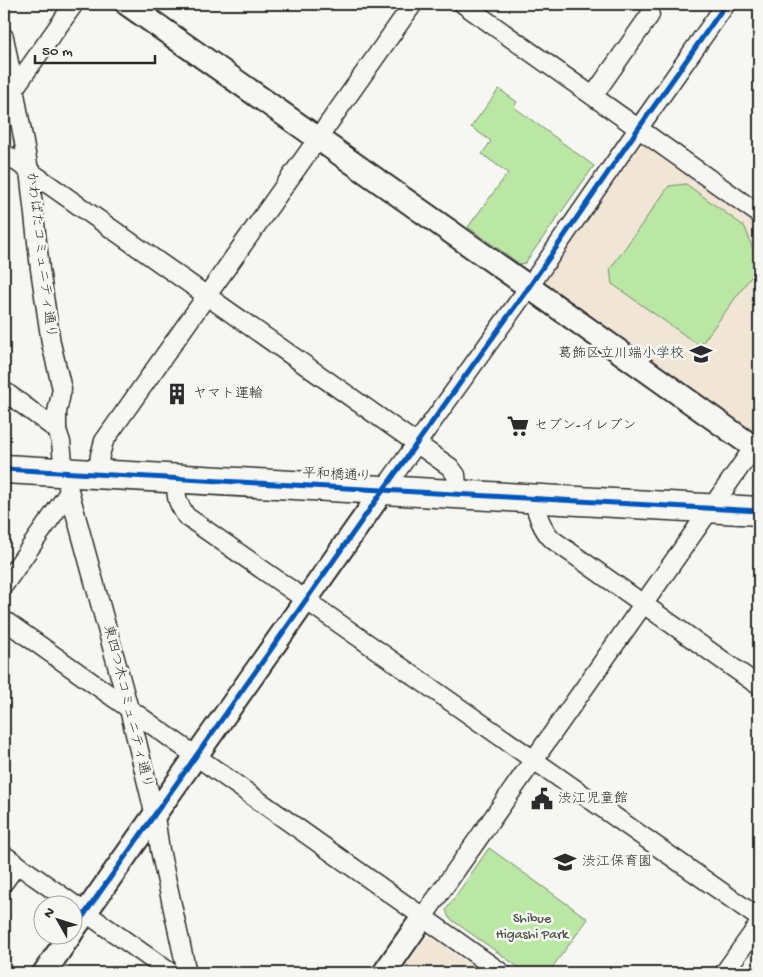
<svg xmlns="http://www.w3.org/2000/svg" width="763" height="977" font-family="'Gochi Hand','Klee One',sans-serif">
  <style>
    .built { fill: #f1e6d6 }
    .green { fill: #bbe7a5; stroke: #738968 }
    .lines { fill: none; stroke-linecap: round; stroke-linejoin: round }
    .minor-casing { stroke: #2b2b2b; stroke-width: 21 }
    .tertiary-casing { stroke: #2b2b2b; stroke-width: 26 }
    .primary-casing { stroke: #2b2b2b; stroke-width: 31 }
    .minor { stroke: #f6f6f2; stroke-width: 18 }
    .tertiary { stroke: #f6f6f2; stroke-width: 22 }
    .primary { stroke: #f6f6f2; stroke-width: 28 }
    .cycleway-casing { stroke: #f6f6f2; stroke-width: 8 }
    .cycleway { stroke: #0057b8; stroke-width: 5 }
    .labels { text-anchor: middle; dominant-baseline: central; stroke-width: 5; stroke-linejoin: round; paint-order: stroke }
    .street-label { font-size: 14px; fill: #2b2b2b; stroke: #f6f6f2 }
    .poi-label { font-size: 14px; fill: #2b2b2b; stroke: #f6f6f2; text-anchor: start }
    .park-label { font-size: 14px; fill: #4f5a4a; stroke: #f6f6f2 }
  </style>
  <rect width="100%" height="100%" fill="#f6f6f2"/>
  <filter id="ink" filterUnits="userSpaceOnUse"><feTurbulence type="fractalNoise" baseFrequency=".02" numOctaves="2"/><feDisplacementMap in="SourceGraphic" scale="10" xChannelSelector="R" yChannelSelector="G"/><feConvolveMatrix kernelMatrix="1 2 1 2 8 2 1 2 1" color-interpolation-filters="sRGB"/></filter>
  <g filter="url(#ink)">
    <!-- built -->
    <g class="built">
      <path d="M640,146H646L759,227V425L753,433L544,283Z"/>
      <path d="M431,937L483,973H401L426,938Z"/>
    </g>
    <!-- green -->
    <g class="green">
      <path d="M499,89L517,102L514,107L594,166L525,263L520,264L468,227L508,173L482,154L491,141L471,127Z"/>
      <path d="M686,184L745,227L759,266L700,346L612,284L610,269L669,186Z"/>
      <path d="M489,848L588,919L548,973H527L449,918L446,910Z"/>
    </g>
    <g class="lines">
      <!-- minor casing -->
      <g class="minor-casing">
        <g id="minor">
          <path d="M463,4L759,214"/>
          <path d="M4,37L14,88L29,170L40,269L51,343L62,389L57,412V430L61,442L64,472L129,709L155,816L160,850L187,973"/>
          <path d="M593,96L650,15"/>
          <path d="M4,103L74,4"/>
          <path d="M4,153L450,467L456,475L458,494"/>
          <path d="M4,391L57,430"/>
          <path d="M98,473L100,455L104,441L413,4"/>
          <path d="M176,478C176,497 176,500 186,516L759,918"/>
          <path d="M384,489L529,287L638,129L726,4"/>
          <path d="M533,498C537,513 541,529 553,540L759,686"/>
          <path d="M4,585L69,492"/>
          <path d="M4,620L423,917L759,440"/>
          <path d="M4,855L171,973"/>
          <path d="M4,882L17,864"/>
          <path d="M423,917L502,973"/>
          <path d="M724,973L759,924"/>
        </g>
      </g>
      <!-- tertiary casing -->
      <g class="tertiary-casing">
        <g id="tertiary">
          <path d="M127,4L529,287L759,451"/>
          <path d="M72,932L384,489"/>
          <path d="M44,973L71,934"/>
          <path d="M384,973L423,917"/>
        </g>
      </g>
      <!-- primary casing -->
      <g class="primary-casing">
        <path id="primary" d="M4,469L759,511"/>
      </g>
      <!-- minor -->
      <use href="#minor" class="minor"/>
      <!-- tertiary -->
      <use href="#tertiary" class="tertiary"/>
      <!-- primary -->
      <use href="#primary" class="primary"/>
      <!-- cycleway casing -->
      <g class="cycleway-casing">
        <g id="cycleway">
          <path d="M4,469L759,511"/>
          <path d="M72,932L384,489L529,287L638,129L726,4"/>
        </g>
      </g>
      <!-- cycleway -->
      <use href="#cycleway" class="cycleway"/>
    </g>
  </g>
  <!-- icons -->
  <defs>
    <g id="school-bare" transform="scale(1.725)"><path d="M0-5L7-2L0 1L-7-2ZM-4 1L0 2.5L4 1V4Q0 6-4 4Z" fill="#2b2b2b" stroke="#f6f6f2" stroke-width="2.5" paint-order="stroke"/></g>
    <g id="building-bare" transform="scale(1.725)"><path d="M-4-6H4V6H1V3H-1V6H-4ZM-2.5-4.3h1.7v1.8h-1.7ZM.8-4.3h1.7v1.8H.8ZM-2.5-1h1.7V.8h-1.7ZM.8-1h1.7V.8H.8Z" fill="#2b2b2b" stroke="#f6f6f2" stroke-width="2.5" paint-order="stroke"/></g>
    <g id="supermarket-bare" transform="scale(1.725)"><path d="M-6-5.5h2.5l.6 2H6L4.5 2H-2.5L-4.4-4H-6ZM-1.5 3.2a1.3 1.3 0 1 0 .1 0ZM3 3.2a1.3 1.3 0 1 0 .1 0Z" fill="#2b2b2b" stroke="#f6f6f2" stroke-width="2.5" paint-order="stroke"/></g>
    <g id="civic-bare" transform="scale(1.725)"><path d="M-.6-6.5H3V-4.5H.6V-3L4-1V1h2V6H-6V1h2V-1L-.6-3ZM-1.2 2.5V6h2.4V2.5Z" fill="#2b2b2b" stroke="#f6f6f2" stroke-width="2.5" paint-order="stroke"/></g>
  </defs>
  <g fill-rule="evenodd">
    <use href="#school-bare" x="701" y="354"/>
    <use href="#building-bare" x="177" y="394"/>
    <use href="#supermarket-bare" x="518" y="426"/>
    <use href="#civic-bare" x="542" y="799"/>
    <use href="#school-bare" x="565" y="862"/>
  </g>
  <g class="labels">
    <!-- street labels -->
    <g class="street-label">
      <text transform="translate(40 255) rotate(83)">かわばたコミュニティ通り</text>
      <text transform="translate(337 476) rotate(3)">平和橋通り</text>
      <text transform="translate(127 707) rotate(76)">東四つ木コミュニティ通り</text>
    </g>
    <!-- poi labels -->
    <g class="poi-label">
      <text x="684" y="354" text-anchor="end">葛飾区立川端小学校</text>
      <text x="193" y="394">ヤマト運輸</text>
      <text x="534" y="426">セブン-イレブン</text>
      <text x="558" y="799">渋江児童館</text>
      <text x="582" y="862">渋江保育園</text>
    </g>
    <!-- park labels -->
    <g class="park-label">
      <text x="532" y="919">Shibue<tspan x="532" dy="16">Higashi Park</tspan></text>
    </g>
  </g>
  <!-- margin -->
  <rect width="763" height="977" fill="none" stroke="#f6f6f2" stroke-width="20"/>
  <rect x="10" y="10" width="743" height="957" fill="none" stroke="#2b2b2b" stroke-width="2" filter="url(#ink)"/>
  <!-- north arrow -->
  <g transform="translate(58 920) rotate(309)"><circle r="24" fill="#f6f6f2" stroke="#a5a5a2"/>
  <path d="M0-4L9 19L0 12L-9 19Z" fill="#2b2b2b"/>
  <text y="-8" font-size="14" font-weight="bold" text-anchor="middle" fill="#2b2b2b">N</text>
  </g>
  <!-- scale -->
  <path d="M35 55v8h120v-8" fill="none" stroke="#2b2b2b" stroke-width="2.5"/>
  <text x="42" y="55" font-size="15" fill="#2b2b2b" stroke="#f6f6f2" stroke-width="4" paint-order="stroke">50 m</text>
</svg>
